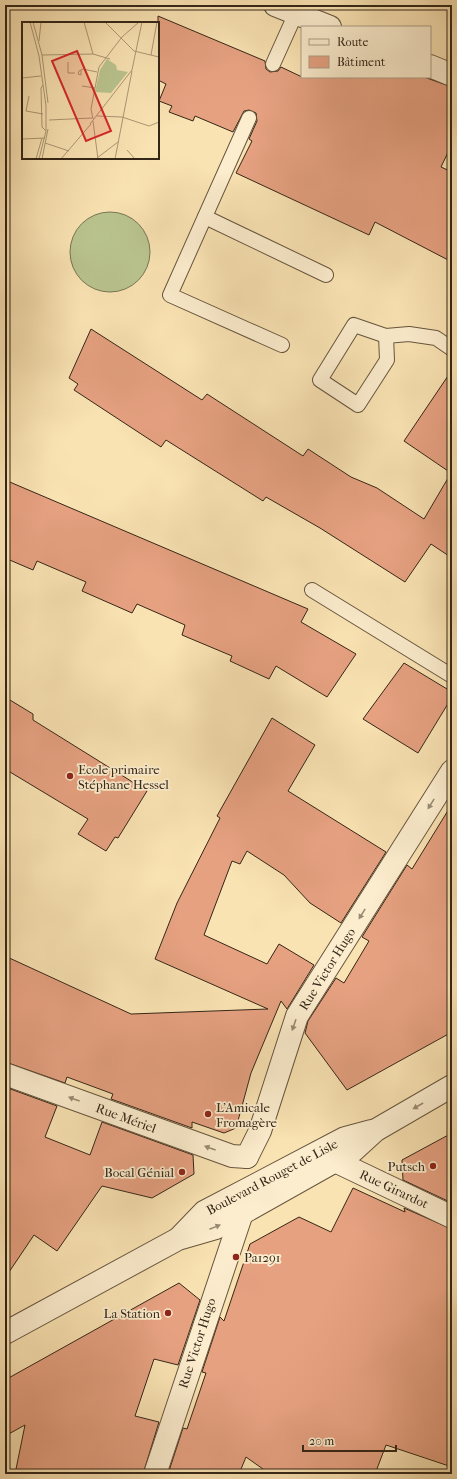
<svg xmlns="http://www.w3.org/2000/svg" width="457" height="1479" font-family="'IM FELL French Canon',serif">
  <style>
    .green { fill: #bac590; stroke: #777654 }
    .building { fill: #e6a181; stroke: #342617 }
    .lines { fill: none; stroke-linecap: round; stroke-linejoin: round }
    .service-casing { stroke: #66553e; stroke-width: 16 }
    .minor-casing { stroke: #66553e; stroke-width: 24 }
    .service { stroke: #fcedce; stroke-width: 14 }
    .minor { stroke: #fcedce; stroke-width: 22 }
    .oneway { fill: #988a72 }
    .poi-dot { fill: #8f2418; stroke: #fcedce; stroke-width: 1.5 }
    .labels { text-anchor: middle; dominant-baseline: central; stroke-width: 3.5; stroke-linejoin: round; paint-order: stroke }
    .poi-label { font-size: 13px; fill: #342617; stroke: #fcedce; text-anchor: start }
    .street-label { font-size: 13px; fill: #342617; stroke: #fcedce }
    .inset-road { fill: none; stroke: #ab9775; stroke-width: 1 }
    .view { fill: #d62828; fill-opacity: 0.15; stroke: #d62828; stroke-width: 2 }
    .inset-edge { fill: none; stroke: #342617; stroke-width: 2 }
  </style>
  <rect width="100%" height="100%" fill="#fae3b3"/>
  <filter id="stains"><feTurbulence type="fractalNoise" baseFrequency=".005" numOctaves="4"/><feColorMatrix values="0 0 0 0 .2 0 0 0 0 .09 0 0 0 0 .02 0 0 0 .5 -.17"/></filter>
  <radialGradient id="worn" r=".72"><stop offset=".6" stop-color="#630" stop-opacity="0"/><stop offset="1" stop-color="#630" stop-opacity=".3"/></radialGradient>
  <!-- green -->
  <circle class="green" cx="110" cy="252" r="40"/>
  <!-- building -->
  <g class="building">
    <path d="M158,16L265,61L266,69L270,72L278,71L281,67L302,77H424L452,87V144L441,167L452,172V262L375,222L369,235L236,173L252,141L249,139L257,121L256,113L249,110L244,111L233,132L195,116L193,121L169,112L172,106L159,101L166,84L158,80Z"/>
    <path d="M91,329L202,400L207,394L303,456L308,449L351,477L377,488L424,519L451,473L404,441L452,370V558L431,544L405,582L320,528L266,497L263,501L166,440L161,447L74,390L78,384L69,378Z"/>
    <path d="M5,480L308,609L301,622L356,654L327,697L276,666L269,679L230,661L232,656L182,635L185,625L137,604L132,613L82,591L86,582L37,561L33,570L5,558Z"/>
    <path d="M404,663L452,692V697L418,753L363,719Z"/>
    <path d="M5,697L33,714V720L147,791L118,838L115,837L106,851L78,834L88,819L5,769Z"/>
    <path d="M272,718L315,745L288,791L386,852L341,923L310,903L284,875L247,851L240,864L232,861L204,935L267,964L279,944L314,965L287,1009L281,1001L251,1073L236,1128L224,1133L192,1122V1128L111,1099L113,1094L67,1077L65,1083L5,1062V956L131,1014L268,1009L155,959L177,903L220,818L217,816Z"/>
    <path d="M452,804V1032L347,1090L305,1033L308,1021L336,978L344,983L369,941L362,937L407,865L412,869Z"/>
    <path d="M5,1087L57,1106L45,1137L90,1155L102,1122L193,1155L194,1174L152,1198L102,1186L57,1251L34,1235L5,1278Z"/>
    <path d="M452,1133V1203L403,1180L402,1160Z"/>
    <path d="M353,1188L405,1212L404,1208L452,1229V1467L386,1445L375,1474H270L246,1457L239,1474H168L183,1428L187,1429L206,1373L202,1372L220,1317L224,1321L250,1244L299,1217L331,1232Z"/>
    <path d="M179,1283L200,1300L178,1365L154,1359L135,1416L159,1422L143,1474H15L25,1425L5,1436V1380Z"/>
  </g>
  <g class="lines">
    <!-- service casing -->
    <g class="service-casing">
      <g id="service">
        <path d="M273,64L296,13"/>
        <path d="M249,118L170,295L282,345"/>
        <path d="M205,217L326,275"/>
        <path d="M386,336L387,360L358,405L320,380L354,325L386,336L409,334L436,338L452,349"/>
        <path d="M312,590L452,676"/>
      </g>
    </g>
    <!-- minor casing -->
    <g class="minor-casing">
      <g id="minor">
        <path d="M275,5L330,27"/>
        <path d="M430,66L452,75"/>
        <path d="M5,1074L232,1156L247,1157"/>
        <path d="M247,1157L260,1131L297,1016L452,771"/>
        <path d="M335,1161L452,1217"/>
        <path d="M179,1238L204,1212L345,1138L371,1131"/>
        <path d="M5,1333L178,1239L216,1228L353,1151L376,1130L452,1086"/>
        <path d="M155,1474L242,1213"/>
      </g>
    </g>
    <!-- service -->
    <use href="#service" class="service"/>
    <!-- minor -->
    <use href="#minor" class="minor"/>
  </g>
  <!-- one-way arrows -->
  <defs><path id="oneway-solid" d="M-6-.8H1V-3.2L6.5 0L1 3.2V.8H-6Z"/></defs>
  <g class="oneway">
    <use href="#oneway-solid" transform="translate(431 804) rotate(122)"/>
    <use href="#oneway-solid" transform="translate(362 914) rotate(122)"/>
    <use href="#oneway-solid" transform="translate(294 1025) rotate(109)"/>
    <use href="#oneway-solid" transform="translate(74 1099) rotate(-160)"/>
    <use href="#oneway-solid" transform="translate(418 1106) rotate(150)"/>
    <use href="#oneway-solid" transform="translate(210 1148) rotate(-160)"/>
    <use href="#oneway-solid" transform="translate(215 1227) rotate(-22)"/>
  </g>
  <!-- markers -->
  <g class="poi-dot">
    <circle cx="70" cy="776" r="4"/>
    <circle cx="208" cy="1114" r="4"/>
    <circle cx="433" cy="1166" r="4"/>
    <circle cx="182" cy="1172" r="4"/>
    <circle cx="236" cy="1257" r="4"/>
    <circle cx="168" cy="1313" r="4"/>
  </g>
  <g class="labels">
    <!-- poi labels -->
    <g class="poi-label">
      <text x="78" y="769">Ecole primaire<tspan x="78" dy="15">Stéphane Hessel</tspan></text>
      <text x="216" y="1107">L'Amicale<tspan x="216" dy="15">Fromagère</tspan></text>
      <text x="425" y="1166" text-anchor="end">Putsch</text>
      <text x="174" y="1172" text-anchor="end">Bocal Génial</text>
      <text x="244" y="1257">Pa1291</text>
      <text x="160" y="1313" text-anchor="end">La Station</text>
    </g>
    <!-- street labels -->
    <g class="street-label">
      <text transform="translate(327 969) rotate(-58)">Rue Victor Hugo</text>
      <text transform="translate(126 1118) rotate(20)">Rue Mériel</text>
      <text transform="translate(272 1177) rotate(-28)">Boulevard Rouget de Lisle</text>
      <text transform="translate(394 1189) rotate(25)">Rue Girardot</text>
      <text transform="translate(197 1343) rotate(-72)">Rue Victor Hugo</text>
    </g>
  </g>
  <!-- overview -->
  <g transform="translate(22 22)">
    <rect width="137" height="137" fill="#fae3b3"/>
    <path d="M85,37L94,43L95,48L106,50L89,71L73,70L78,48Z" fill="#bac590"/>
    <path class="inset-road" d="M8,0L17,34L24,84V109L17,137M11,0L20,33L26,81M62,0L71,32M83,0L112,29L137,35M17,19L19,0M20,33L71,32L88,37M129,33L135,0M46,40V51H53M59,48V53L56,52L57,49L61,47L75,50M0,56L19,54M21,63L19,66L20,105L24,109M60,64L73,66M7,74L4,89L21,92M75,94L100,95L127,104L137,100M71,97L69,87L77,45L100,15L117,0M27,98L70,96M71,99L76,137M68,102L110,48L120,0M0,117L23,116M23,121L47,129M105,128L113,137M75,136L96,120M14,137L20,116M20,137L26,107M39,137L69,102M93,137L110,49"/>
    <path class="view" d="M55,29L89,109L64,119L30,39Z"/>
    <rect width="137" height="137" class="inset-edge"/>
  </g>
  <!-- margin -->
  <rect width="457" height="1479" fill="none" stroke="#fae3b3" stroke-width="20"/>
  <rect x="6" y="6" width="445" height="1467" fill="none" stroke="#342617" stroke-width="2"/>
  <rect x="10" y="10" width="437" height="1459" fill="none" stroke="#342617"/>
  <!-- legend -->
  <rect x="301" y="26" width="130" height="52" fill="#fcedce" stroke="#ac9d85"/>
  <rect x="309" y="39" width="20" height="6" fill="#fcedce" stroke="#ac9d85"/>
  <text x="337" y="46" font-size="12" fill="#342617">Route</text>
  <rect x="309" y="56" width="20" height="12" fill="#e6a181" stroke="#ac9d85"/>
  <text x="337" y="66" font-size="12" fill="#342617">Bâtiment</text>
  <!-- scale -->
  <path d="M303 1445v6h93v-6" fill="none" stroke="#342617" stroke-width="2"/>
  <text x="309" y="1445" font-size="12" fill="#342617" stroke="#fcedce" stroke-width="3" paint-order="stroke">20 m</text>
  <rect width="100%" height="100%" filter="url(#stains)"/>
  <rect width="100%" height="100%" fill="url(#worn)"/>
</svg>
